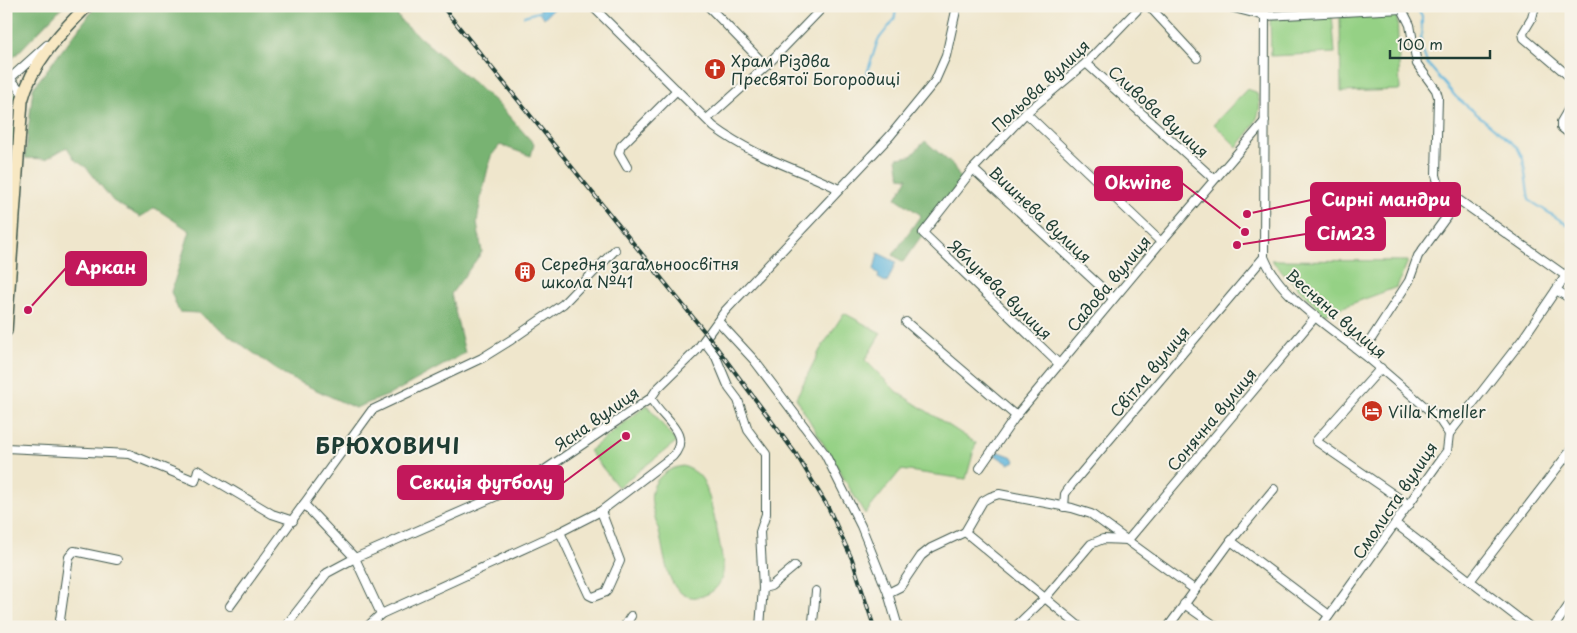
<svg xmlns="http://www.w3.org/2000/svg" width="1577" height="633" font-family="'Playpen Sans',sans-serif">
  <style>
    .green { fill: #95d185; stroke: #5a875c }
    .forest { fill: #78b372; stroke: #4c7853 }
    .water { fill: #5fb5dc; stroke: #3f7988 }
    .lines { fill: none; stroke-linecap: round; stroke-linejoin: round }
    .stream { stroke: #5fb5dc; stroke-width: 2 }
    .minor-casing { stroke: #3e564b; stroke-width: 10 }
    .secondary-casing { stroke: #3e564b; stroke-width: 14 }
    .minor { stroke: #fff; stroke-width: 8 }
    .secondary { stroke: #f8e8c3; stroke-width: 11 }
    .rail-casing { stroke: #1f3d34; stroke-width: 4 }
    .rail { stroke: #f7f3e8; stroke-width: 2; stroke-dasharray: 5.5; stroke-linecap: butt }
    .labels { text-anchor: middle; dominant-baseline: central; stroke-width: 4; stroke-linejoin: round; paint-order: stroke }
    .poi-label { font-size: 16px; fill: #1f3d34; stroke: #f7f3e8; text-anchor: start }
    .street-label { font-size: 16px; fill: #1f3d34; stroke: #f7f3e8 }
    .district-label { font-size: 21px; font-weight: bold; letter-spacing: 1px; fill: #1f3d34; stroke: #f7f3e8 }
    .leader { fill: none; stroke: #c2185b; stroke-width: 2 }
    .callout-dot { fill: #c2185b; stroke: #f7f3e8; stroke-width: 2 }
    .callout { fill: #c2185b; stroke: #c2185b; stroke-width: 2 }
    .callout-label { font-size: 18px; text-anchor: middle; font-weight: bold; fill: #fff }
  </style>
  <rect width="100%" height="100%" fill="#f7f3e8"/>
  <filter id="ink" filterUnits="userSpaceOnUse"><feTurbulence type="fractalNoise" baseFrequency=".02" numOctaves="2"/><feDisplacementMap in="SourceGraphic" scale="10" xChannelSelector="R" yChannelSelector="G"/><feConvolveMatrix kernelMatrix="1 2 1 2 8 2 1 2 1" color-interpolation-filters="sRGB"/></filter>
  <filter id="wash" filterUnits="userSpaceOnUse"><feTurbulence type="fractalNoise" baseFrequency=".0096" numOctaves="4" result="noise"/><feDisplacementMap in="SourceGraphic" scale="20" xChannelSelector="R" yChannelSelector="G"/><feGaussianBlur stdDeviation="1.12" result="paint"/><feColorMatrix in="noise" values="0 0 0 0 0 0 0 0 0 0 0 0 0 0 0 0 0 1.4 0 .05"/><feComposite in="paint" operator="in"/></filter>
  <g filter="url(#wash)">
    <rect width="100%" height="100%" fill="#efe6cc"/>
    <!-- green -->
    <g class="green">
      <path d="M1332,14L1335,53L1271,56L1270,19Z"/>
      <path d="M1397,14L1400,90L1341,92L1340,17Z"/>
      <path d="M11,89L17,95L6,110V93Z"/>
      <path d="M1247,89L1256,92C1267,113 1250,131 1237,147L1214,124Z"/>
      <path d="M6,121L15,128L6,266Z"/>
      <path d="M1271,260L1408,261L1397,287L1324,314Z"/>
      <path d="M844,313L881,333L865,360L897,392L976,443L966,479L901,470L865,514L796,398L820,350Z"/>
      <path d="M647,405L676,442L618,487L589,451Z"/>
      <path d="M683,466C691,469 697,472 702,479C710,490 721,548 723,564C724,573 722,582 715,589C711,593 704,596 698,597C667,601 665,556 660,536C657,522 649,504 652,491C656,476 669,468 683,466Z"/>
    </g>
    <!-- forest -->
    <g class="forest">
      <path d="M6,6H63L9,62L6,56Z"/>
      <path d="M96,6H391L402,22L497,103L534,144L531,156L500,145L491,156L481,197L477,223L482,252L451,294L465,353L389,395L355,408L284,375L198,313L179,312L171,292L190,231L155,208L140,217L113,201L87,168L75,160L67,147L46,159L25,158L33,88Z"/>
      <path d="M925,141L953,165L961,180L903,262L893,255L921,215L896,198L908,178L900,177L897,158L911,156Z"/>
    </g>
    <!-- water -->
    <g class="water">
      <path d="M540,6H556L544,18L540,14Z"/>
      <path d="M878,253L896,262L887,283L878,278L879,274L874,270Z"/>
      <path d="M997,451L1013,457L1015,461L1009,464L995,455Z"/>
    </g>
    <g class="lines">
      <!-- stream -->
      <g class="stream">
        <path d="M1416,6L1422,17L1421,46L1427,63L1456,97L1517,147L1523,159L1529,200L1571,227"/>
        <path d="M524,16L541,11"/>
        <path d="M865,79L878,40L894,20L897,6"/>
      </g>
    </g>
  </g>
  <g filter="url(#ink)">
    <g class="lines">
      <!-- minor casing -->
      <g class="minor-casing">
        <g id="minor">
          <path d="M592,6L714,127C754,157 796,168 839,189"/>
          <path d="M708,6L766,66"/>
          <path d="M1149,6L1197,58"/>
          <path d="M1226,6L1265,16L1402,9L1410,25L1417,64L1436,90L1438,97L1436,175L1439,186L1566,276"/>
          <path d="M1265,6L1264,257C1280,298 1333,329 1367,357C1391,377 1415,398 1439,419L1449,434"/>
          <path d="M1535,6L1532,18L1523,33L1524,38L1571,78"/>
          <path d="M1086,63L1214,179"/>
          <path d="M6,73L23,94"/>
          <path d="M6,82L47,45"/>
          <path d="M1571,105L1561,122V127L1571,135"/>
          <path d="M1026,113L1161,242"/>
          <path d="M707,119L766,66L824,6"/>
          <path d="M627,167L619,153L621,146L677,90"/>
          <path d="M973,169L1113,298"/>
          <path d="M1556,290L1571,299"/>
          <path d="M718,321L754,360L825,454L861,526L888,593L898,627"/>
          <path d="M906,322L1016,416"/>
          <path d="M704,341L716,357L729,388L738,400L748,430L766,454V514L760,532L763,588L760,627"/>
          <path d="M1362,353L1409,281L1418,256L1458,201"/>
          <path d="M1059,364L923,233L973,169L1026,113L1086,63L1141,6"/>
          <path d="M1381,368L1316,441L1409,505"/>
          <path d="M6,448L129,454L195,481L198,470L272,514L293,521"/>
          <path d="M980,468L1016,416L1161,242L1265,121"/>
          <path d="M304,504L355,558L381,614"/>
          <path d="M1064,507L1065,494L1072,484L1264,257"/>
          <path d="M1396,524L1530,627"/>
          <path d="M560,532L589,595L593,597L606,592L620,561L601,511"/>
          <path d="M965,532L1080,627"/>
          <path d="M1231,541L1329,615"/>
          <path d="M1470,581L1571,450"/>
          <path d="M763,588L771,586L795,566"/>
          <path d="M816,591L813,622L816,627"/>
          <path d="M888,593L900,587L921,556L931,548L965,532L983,501L990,497L999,494L1072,508L1091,514L1194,589"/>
          <path d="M1184,604L1217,627"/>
          <path d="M230,606L372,410L482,358L511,340L563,304L615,250"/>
          <path d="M59,627L69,557L74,551L117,560"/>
          <path d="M285,627L327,573L355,558L499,495L543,471L651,398L657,389L696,351L725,311L890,136L935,81L946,56L957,6"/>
          <path d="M367,627L381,614L556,534L601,511L673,456C693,433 660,418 651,398"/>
          <path d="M624,627L631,616"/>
          <path d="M1015,627L1046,597L1091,544L1103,539L1128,540L1316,316"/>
          <path d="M1168,627L1231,541L1274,489"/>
          <path d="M1321,627L1441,459L1447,451L1449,434L1522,340L1571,268"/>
          <path d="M1554,627L1571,602"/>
        </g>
      </g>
      <!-- secondary casing -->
      <g class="secondary-casing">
        <path id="secondary" d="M6,331L22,101C31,64 61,32 87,6"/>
      </g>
      <!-- minor -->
      <use href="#minor" class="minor"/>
      <!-- secondary -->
      <use href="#secondary" class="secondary"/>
      <!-- rail casing -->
      <g class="rail-casing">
        <path id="rail" d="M442,6L708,336L796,454L828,507L852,559L874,627"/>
      </g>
      <!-- rail -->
      <use href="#rail" class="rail"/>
    </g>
  </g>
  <!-- icons -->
  <defs>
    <g id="church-disc" transform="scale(1.125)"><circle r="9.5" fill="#c8321e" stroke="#f7f3e8"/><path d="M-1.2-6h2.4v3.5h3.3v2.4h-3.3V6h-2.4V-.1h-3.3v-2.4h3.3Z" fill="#fff"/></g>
    <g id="building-disc" transform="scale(1.125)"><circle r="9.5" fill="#c8321e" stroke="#f7f3e8"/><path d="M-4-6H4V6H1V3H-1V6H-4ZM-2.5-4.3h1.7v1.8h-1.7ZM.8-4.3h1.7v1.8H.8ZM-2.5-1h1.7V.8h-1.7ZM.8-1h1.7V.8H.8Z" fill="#fff"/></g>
    <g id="hotel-disc" transform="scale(1.125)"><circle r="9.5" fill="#c8321e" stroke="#f7f3e8"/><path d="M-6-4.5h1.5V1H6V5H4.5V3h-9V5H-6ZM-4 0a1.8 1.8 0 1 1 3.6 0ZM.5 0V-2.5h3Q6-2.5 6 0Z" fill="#fff"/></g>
  </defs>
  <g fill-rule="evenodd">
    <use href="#church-disc" x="715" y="69"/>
    <use href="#building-disc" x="525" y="272"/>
    <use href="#hotel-disc" x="1372" y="411"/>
  </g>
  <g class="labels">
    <!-- poi labels -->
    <g class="poi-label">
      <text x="731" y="60">Храм Різдва<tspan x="731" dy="18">Пресвятої Богородиці</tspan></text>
      <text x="541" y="263">Середня загальноосвітня<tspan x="541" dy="18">школа №41</tspan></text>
      <text x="1388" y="411">Villa Kmeller</text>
    </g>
    <!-- street labels -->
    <g class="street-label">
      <text transform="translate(1040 85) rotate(-43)">Польова вулиця</text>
      <text transform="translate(1159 111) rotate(42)">Сливова вулиця</text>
      <text transform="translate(1041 214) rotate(43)">Вишнева вулиця</text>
      <text transform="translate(1108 283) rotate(-50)">Садова вулиця</text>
      <text transform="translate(1001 289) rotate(44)">Яблунева вулиця</text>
      <text transform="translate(1337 313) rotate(41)">Весняна вулиця</text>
      <text transform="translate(1149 371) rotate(-50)">Світла вулиця</text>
      <text transform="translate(596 418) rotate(-35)">Ясна вулиця</text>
      <text transform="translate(1211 419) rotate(-50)">Сонячна вулиця</text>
      <text transform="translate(1394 500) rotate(-56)">Смолиста вулиця</text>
    </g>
    <!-- district labels -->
    <g class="district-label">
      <text x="388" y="445">БРЮХОВИЧІ</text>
    </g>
  </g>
  <!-- callouts -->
  <path class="leader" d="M1245 232L1182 183M1247 214L1311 200M1237 245L1306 234M28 310L66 268M626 436L563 483"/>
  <g class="callout-dot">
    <circle cx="1245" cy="232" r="5"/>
    <circle cx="1247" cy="214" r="5"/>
    <circle cx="1237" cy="245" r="5"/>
    <circle cx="28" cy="310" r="5"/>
    <circle cx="626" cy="436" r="5"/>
  </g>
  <g class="callout">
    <rect x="1095" y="167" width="87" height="33" rx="5"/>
    <rect x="1311" y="183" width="149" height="33" rx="5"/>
    <rect x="1306" y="217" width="79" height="33" rx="5"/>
    <rect x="66" y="252" width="80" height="33" rx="5"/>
    <rect x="398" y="466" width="165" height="33" rx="5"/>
  </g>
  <g class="callout-label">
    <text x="1138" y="189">Okwine</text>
    <text x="1386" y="206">Сирні мандри</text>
    <text x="1346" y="240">Сім23</text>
    <text x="106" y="274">Аркан</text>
    <text x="481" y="489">Секція футболу</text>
  </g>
  <!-- margin -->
  <rect width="1577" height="633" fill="none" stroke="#f7f3e8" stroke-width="25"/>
  <!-- scale -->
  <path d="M1390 50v8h100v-8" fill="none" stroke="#1f3d34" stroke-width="2.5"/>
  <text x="1397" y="50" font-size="15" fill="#1f3d34" stroke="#f7f3e8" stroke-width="4" paint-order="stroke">100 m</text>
</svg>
